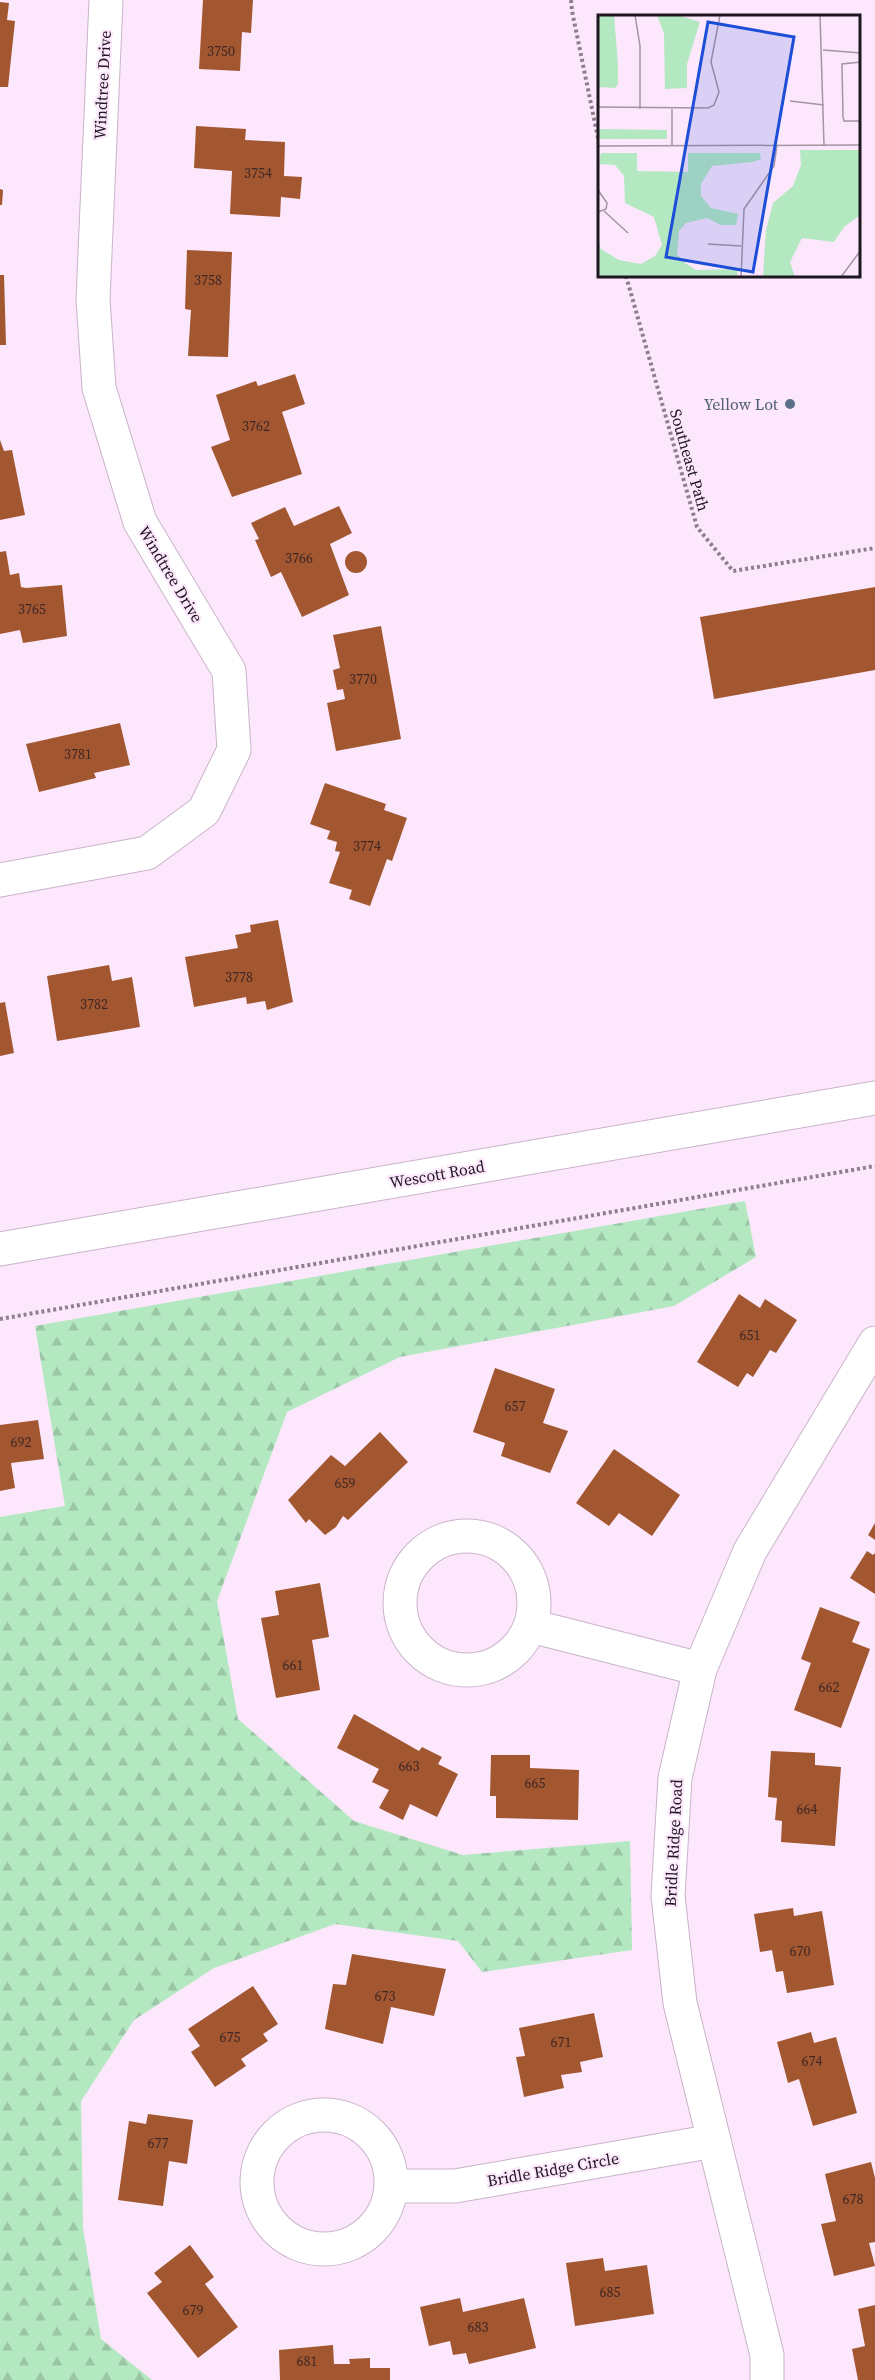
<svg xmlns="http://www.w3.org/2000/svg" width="875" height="2380" font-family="'Source Serif 4',serif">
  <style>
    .forest { fill: url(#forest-firs) }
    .building { fill: #a25731 }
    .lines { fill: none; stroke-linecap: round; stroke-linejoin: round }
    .minor-casing { stroke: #c9b4c9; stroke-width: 35 }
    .path { stroke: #8e7f8e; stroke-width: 4; stroke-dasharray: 3 3; stroke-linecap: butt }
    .minor { stroke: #fff; stroke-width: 33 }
    .service-dot { fill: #5c6f8a; stroke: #fce7fc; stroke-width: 2 }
    .labels { text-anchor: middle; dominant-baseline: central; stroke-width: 4.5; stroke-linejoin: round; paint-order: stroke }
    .number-label { font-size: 14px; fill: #402724 }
    .street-label { font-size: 16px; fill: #1f171f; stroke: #fce7fc }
    .service-label { font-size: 16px; fill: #4e5e75; stroke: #fce7fc; text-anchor: end }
    .inset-road { fill: none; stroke: #a494a4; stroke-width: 1.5 }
    .view { fill: #1d4ed8; fill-opacity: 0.15; stroke: #1d4ed8; stroke-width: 3 }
    .inset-edge { fill: none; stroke: #1f171f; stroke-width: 3 }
  </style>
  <defs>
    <pattern id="forest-firs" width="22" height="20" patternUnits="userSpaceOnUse" patternTransform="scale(1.5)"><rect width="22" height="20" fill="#b3e8c0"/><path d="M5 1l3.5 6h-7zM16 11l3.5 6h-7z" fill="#9ac6a5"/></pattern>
  </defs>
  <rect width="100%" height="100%" fill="#fce7fc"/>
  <!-- forest -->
  <path class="forest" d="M745,1201L756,1257L674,1306L400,1357L287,1412L217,1601L238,1719L354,1821L463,1855L630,1841L632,1950L482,1972L458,1941L335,1924L214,1968L134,2020L81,2101L83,2228L101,2339L152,2380H0V1517L65,1506L35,1326Z"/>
  <!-- building -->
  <g class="building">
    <path d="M203,0H253L251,33L242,32L240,71L199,69Z"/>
    <path d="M0,2L9,3L7,20L15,21L8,87H0Z"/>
    <path d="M196,126L246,129L245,140L285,142L284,176L302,177L300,199L281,197L280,217L230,214L232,171L194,168Z"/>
    <path d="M0,189L3,190L2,205H0Z"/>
    <path d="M187,250L232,252L228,357L188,356L191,310L185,309Z"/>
    <path d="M0,275H4L6,345H0Z"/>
    <path d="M295,374L305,404L282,412L302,474L232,497L211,447L230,440L216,395L256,381L258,386Z"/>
    <path d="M0,440L4,451L12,450L25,515L0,520Z"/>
    <path d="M339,506L352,533L330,544L349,595L302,617L281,572L271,577L255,540L259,539L251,523L285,507L294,526Z"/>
    <circle cx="356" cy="562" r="11"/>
    <path d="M6,551L10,575L19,573L21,587L26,588L62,585L67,636L23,643L20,630L0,634V552Z"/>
    <path d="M875,587V670L714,699L700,617Z"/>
    <path d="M381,626L401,739L336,751L327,703L345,699L343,689L337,690L333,670L340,668L333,635Z"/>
    <path d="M120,723L130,765L94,773L96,778L39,792L26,744Z"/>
    <path d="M325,783L386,804L384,810L407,818L392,861L387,859L370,906L349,899L352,890L329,883L340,852L335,851L337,842L327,839L330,831L310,824Z"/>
    <path d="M278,920L293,1002L267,1010L265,1001L247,1004L246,997L194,1007L185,957L238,948L235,935L251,932L250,925Z"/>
    <path d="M109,965L112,981L132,977L140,1027L57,1041L47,976Z"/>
    <path d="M5,1002L14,1053L0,1056V1003Z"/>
    <path d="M739,1294L760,1308L765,1299L797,1320L776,1353L770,1350L753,1377L747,1373L738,1387L697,1362Z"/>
    <path d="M495,1368L555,1389L543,1423L568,1431L550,1473L501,1456L505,1443L473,1432Z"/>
    <path d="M38,1420L44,1459L11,1463L15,1488L0,1491V1425Z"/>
    <path d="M380,1432L408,1462L348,1520L343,1516L336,1527L325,1535L309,1519L306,1523L288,1500L331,1455L345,1466Z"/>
    <path d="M614,1449L680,1495L652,1536L619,1513L609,1526L576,1503Z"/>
    <path d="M875,1523V1540L868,1535Z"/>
    <path d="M867,1551L873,1555L875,1553V1594L850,1578Z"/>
    <path d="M320,1583L329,1637L312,1640L320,1690L276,1698L261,1618L279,1615L275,1591Z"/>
    <path d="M820,1607L860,1622L852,1642L870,1649L841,1728L794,1710L811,1663L801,1659Z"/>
    <path d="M354,1714L419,1751L422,1747L442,1757L438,1764L458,1774L437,1817L410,1804L403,1820L379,1808L389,1790L372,1782L379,1769L337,1748Z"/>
    <path d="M771,1751L815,1753V1765L841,1767L835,1846L781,1842L782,1821L775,1820L777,1798L768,1797Z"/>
    <path d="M491,1755H530V1768L579,1770L578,1820L496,1818V1796H490Z"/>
    <path d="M793,1908L794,1916L822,1911L834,1985L787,1993L783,1971L776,1972L772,1950L760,1952L754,1914Z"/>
    <path d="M352,1954L446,1969L434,2016L391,2007L383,2044L325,2029L333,1984L346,1985Z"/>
    <path d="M253,1986L278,2024L263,2034L268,2041L241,2059L246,2066L215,2087L191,2052L200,2046L188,2029Z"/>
    <path d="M594,2013L603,2057L580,2062L582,2072L561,2075L564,2088L524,2097L516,2057L525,2056L519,2028Z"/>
    <path d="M811,2032L814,2043L836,2037L857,2113L813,2126L799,2079L788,2083L777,2042Z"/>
    <path d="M148,2114L193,2120L187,2164L169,2161L163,2206L118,2200L129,2121L146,2124Z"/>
    <path d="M871,2162L875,2178V2242L869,2243L875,2266L834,2276L821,2224L836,2221L825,2174Z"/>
    <path d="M190,2245L214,2277L205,2284L238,2327L198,2358L147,2293L162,2282L154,2273Z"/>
    <path d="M603,2258L605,2271L647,2265L654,2314L575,2326L566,2263Z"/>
    <path d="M460,2298L463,2312L524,2298L536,2348L469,2364L466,2353L453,2355L450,2341L429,2346L420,2307Z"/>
    <path d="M875,2305V2380H858L852,2349L865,2346L858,2309Z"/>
    <path d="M333,2345L334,2364H350L349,2359L370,2358V2368H390V2380H280L279,2350Z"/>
  </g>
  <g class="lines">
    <!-- minor casing -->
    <g class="minor-casing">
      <g id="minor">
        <path d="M0,880L147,853L204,811L234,750L229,671L140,522L99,388L93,299L106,0"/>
        <path d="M0,1249L875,1098"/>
        <circle cx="467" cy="1603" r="67"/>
        <path d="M531,1626L700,1669"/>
        <circle cx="324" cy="2182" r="67"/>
        <path d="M392,2186H455L714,2141"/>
        <path d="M767,2380V2355L680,2003L668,1896L675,1778L700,1669L750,1551L875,1343"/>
      </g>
    </g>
    <!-- path -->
    <g class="path">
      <path d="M571,0L572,11L599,143"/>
      <path d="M626,276L697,527L733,571L875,548"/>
      <path d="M0,1319L875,1166"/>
    </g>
    <!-- minor -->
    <use href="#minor" class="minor"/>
  </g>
  <!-- markers -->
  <circle class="service-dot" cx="790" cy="404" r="6"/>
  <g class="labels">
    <!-- number labels -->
    <g class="number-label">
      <text x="221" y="51">3750</text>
      <text x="258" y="173">3754</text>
      <text x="208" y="280">3758</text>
      <text x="256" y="426">3762</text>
      <text x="299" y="558">3766</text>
      <text x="32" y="609">3765</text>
      <text x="363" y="679">3770</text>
      <text x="78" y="754">3781</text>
      <text x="367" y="846">3774</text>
      <text x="239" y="977">3778</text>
      <text x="94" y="1004">3782</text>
      <text x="750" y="1335">651</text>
      <text x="515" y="1406">657</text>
      <text x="21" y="1442">692</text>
      <text x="345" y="1483">659</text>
      <text x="293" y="1665">661</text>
      <text x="829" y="1687">662</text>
      <text x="409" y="1766">663</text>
      <text x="535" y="1783">665</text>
      <text x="807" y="1809">664</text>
      <text x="800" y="1951">670</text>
      <text x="385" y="1996">673</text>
      <text x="230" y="2037">675</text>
      <text x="561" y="2042">671</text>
      <text x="812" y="2061">674</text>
      <text x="158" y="2143">677</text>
      <text x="853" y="2199">678</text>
      <text x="610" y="2292">685</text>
      <text x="193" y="2310">679</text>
      <text x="478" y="2327">683</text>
      <text x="307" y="2361">681</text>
    </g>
    <!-- street labels -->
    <g class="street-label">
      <text transform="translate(102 85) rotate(-87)">Windtree Drive</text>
      <text transform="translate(690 460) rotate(74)">Southeast Path</text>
      <text transform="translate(171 574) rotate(59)">Windtree Drive</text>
      <text transform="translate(437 1174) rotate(-10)">Wescott Road</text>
      <text transform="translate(673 1843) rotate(-87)">Bridle Ridge Road</text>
      <text transform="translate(553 2169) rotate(-10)">Bridle Ridge Circle</text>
    </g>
    <!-- service labels -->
    <g class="service-label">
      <text x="778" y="404">Yellow Lot</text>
    </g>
  </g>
  <!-- overview -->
  <g transform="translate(598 15)">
    <rect width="262" height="262" fill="#fce7fc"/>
    <path d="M0,0H16L20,49V69L17,73L0,72ZM59,0H80L102,7L89,49V73L67,74L66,19ZM0,114L69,115V124H0ZM3,138H39V156L90,157V138H162L163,144L154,147L114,151L103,169V181L113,193L140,199L138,210H123L109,203L88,208L81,216L79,239L87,248L98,255L140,254L139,262H0V225L3,234L21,245L43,249L57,241L64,230L56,202L27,188L26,161L17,150L1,149Z" fill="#b3e8c0"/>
    <path d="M202,135H262V200L246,212L236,227L204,223L192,247L197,262H165L168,215L175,188L195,171L203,150Z" fill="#b3e8c0"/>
    <path class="inset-road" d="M37,0L42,31V94M222,0L226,130M225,35L263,38M263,47L244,49L245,102L246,106H263M192,86L226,90M0,92L110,93L116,90L121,77L113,47L122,0M74,94V130M0,131L263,130M0,175L9,188L8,194L0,197M6,196L30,218M110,229L143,231M143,262L146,194L176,151L179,130M243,262L263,235"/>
    <path class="view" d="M110,7L196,22L155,257L68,242Z"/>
    <rect width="262" height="262" class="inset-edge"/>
  </g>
</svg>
